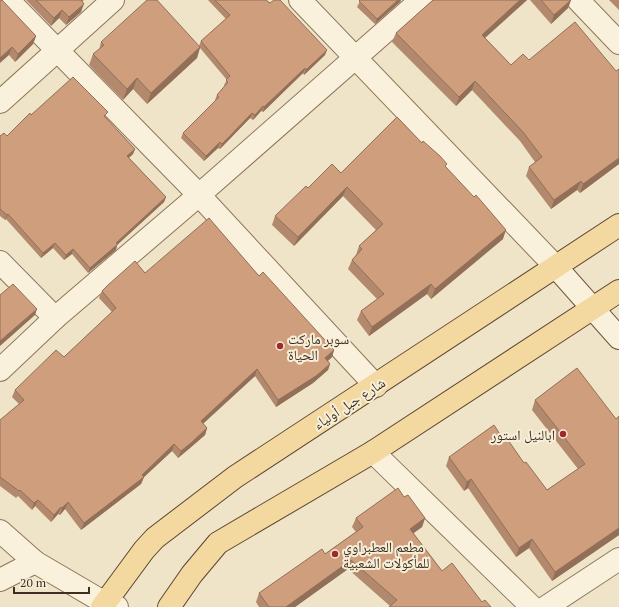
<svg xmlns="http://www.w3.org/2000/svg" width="619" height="607" font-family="'PT Serif','Noto Naskh Arabic',serif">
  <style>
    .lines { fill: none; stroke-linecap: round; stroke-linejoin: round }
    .street-casing { stroke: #8d765c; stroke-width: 24 }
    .secondary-casing { stroke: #6f573f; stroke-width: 24 }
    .primary-casing { stroke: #5b4430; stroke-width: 24 }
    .street { stroke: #faf1dc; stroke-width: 22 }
    .secondary { stroke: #faf1dc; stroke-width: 22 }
    .primary { stroke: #f3d9a0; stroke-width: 22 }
    .wall { fill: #b2896c }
    .shaded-wall { fill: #916f58 }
    .building { fill: #cf9f7d; stroke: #916f58 }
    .poi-dot { fill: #9e2a2b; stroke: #f7eed8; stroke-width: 1.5 }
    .labels { text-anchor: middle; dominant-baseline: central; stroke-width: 4; stroke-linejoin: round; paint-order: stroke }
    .poi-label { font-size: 14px; fill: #3d2e20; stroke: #f7eed8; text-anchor: start }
    .street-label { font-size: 14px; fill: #3d2e20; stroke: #f7eed8 }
  </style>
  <rect width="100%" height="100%" fill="#f0e4c8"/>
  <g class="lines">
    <!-- street casing -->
    <g class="street-casing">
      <g id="street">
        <path d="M8,0L199,195L376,386"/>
        <path d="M300,0L556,267"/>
        <path d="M578,0L619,43"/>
        <path d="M0,102L113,0"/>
        <path d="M0,262L55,318"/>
        <path d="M0,370L55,318L199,195L421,0"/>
        <path d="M373,452L532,607"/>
        <path d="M0,531L35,562L105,603L117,607"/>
        <path d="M0,580L35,562"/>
        <path d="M546,607L619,559"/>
      </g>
    </g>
    <!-- secondary casing -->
    <g class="secondary-casing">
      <path id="secondary" d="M556,267L619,338"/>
    </g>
    <!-- primary casing -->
    <g class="primary-casing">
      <g id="primary">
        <path d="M102,607L144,550L155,538L235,477L619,225"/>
        <path d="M169,607L192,574L218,543L373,452L619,291"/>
      </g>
    </g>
    <!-- street -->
    <use href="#street" class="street"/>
    <!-- secondary -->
    <use href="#secondary" class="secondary"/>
    <!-- primary -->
    <use href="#primary" class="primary"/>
  </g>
  <!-- wall -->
  <g class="wall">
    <path d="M0,0L36,36L33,44L15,62L9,55Z"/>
    <path d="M26,0H84L82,2L81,12L66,25L59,18L51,26Z"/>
    <path d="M208,0H266L325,55L304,75L303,73L263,112L261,111L253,120L250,118L220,149L218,148L204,161L181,138L183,133L215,101V100L217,95L225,86L224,85L227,80L200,48L197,58L147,104L133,89L123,100L89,65L93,54L99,50L101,42L199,46L201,41L226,19Z"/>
    <path d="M359,0H401L400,2L375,24L357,7L360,1Z"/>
    <path d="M433,0H527L485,38L511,65L619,164L580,193L577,190L551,209L526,176L529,167L535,162L520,141L472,90L456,106L392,42L396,33Z"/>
    <path d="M530,0H571L568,8L551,24Z"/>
    <path d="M609,0H619V10Z"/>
    <path d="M31,115L106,118H105L135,149L133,154L129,158L166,197L164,202L117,245L116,250L88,273L72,254L64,260L53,248L41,258L6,219L5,220L0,216V136H7Z"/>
    <path d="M446,167L503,239L431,299L427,294L369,336L357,320L361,311L377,299L348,269L352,260L356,255L359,246L376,230L343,196L294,246L272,225L275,216L308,188L341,173Z"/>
    <path d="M145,273L259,276L334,350L332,357L328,361L330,364L328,370L313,383L276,407L255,376L203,424L207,428L205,435L189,449L178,458L172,451L144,477L141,484L81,530L65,509L60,515L58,514L51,522L35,506L32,510L18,496L16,498L0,486V420L19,404L12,397L15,390L64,357L112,312L99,298L102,291Z"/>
    <path d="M535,400L616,419L619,416V535L552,581L529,548L516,557L468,488L464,491L446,466L449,457L505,442L547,490L578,469L532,410Z"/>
    <path d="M404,497L425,518L422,527L413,533L442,571L482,602L491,607L390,606L348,569L295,607H259L256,602L259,593L325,554L356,532L352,527L356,518Z"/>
  </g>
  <!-- shaded-wall -->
  <g class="shaded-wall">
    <path d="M398,0H401L400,2L375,24L377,19Z"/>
    <path d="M520,0H527L478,44L482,35Z"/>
    <path d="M571,0L568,8L551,24L554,15Z"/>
    <path d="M84,4L81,12L66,25L69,17Z"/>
    <path d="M62,10L59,18L51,26L54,18Z"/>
    <path d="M36,36L33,44L15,62L18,54Z"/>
    <path d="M12,47L9,55L0,63V58Z"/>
    <path d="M200,47L197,58L147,104L151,93Z"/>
    <path d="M327,50L325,55L304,75L306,70Z"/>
    <path d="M305,68L303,73L263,112L264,107Z"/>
    <path d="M137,78L133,89L123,100L127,89Z"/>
    <path d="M475,81L472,90L456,106L459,97Z"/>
    <path d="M263,106L261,111L253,120L255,115Z"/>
    <path d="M252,113L250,118L220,149L222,144Z"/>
    <path d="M220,142L218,148L204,161L206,156Z"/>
    <path d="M135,149L133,154L125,161L127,156Z"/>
    <path d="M619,158V164L580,193L583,184Z"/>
    <path d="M581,181L577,190L551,209L554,200Z"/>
    <path d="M347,187L343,196L294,246L298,237Z"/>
    <path d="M166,197L164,202L117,245L116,250L88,273L90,268Z"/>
    <path d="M8,214L6,219L5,220L7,215Z"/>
    <path d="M506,230L503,239L431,299L435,289Z"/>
    <path d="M55,243L53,248L41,258L43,253Z"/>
    <path d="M73,249L72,254L64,260L66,255Z"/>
    <path d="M431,284L427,294L369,336L372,327Z"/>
    <path d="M37,309L35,315L0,346V341Z"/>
    <path d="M334,350L332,357L323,365L325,358Z"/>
    <path d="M330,364L328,370L313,383L276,407L278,400Z"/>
    <path d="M257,369L255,376L198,428L201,421Z"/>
    <path d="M207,428L205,435L178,458L181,451Z"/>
    <path d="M174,444L172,451L144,477L141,484L81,530L84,523L142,475Z"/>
    <path d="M471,479L468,488L464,491L467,482Z"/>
    <path d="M38,500L35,506L32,510L34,503Z"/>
    <path d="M68,502L65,509L60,515L62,508Z"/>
    <path d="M61,507L58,514L51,522L54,515Z"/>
    <path d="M425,518L422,527L407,538L410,529Z"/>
    <path d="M619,528V535L552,581L555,572Z"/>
    <path d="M532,539L529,548L516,557L519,548Z"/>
    <path d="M351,560L348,569L295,607H286Z"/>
  </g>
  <!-- building -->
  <g class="building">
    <path d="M0,0H2L36,36L18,54L12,47L0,58Z"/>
    <path d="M36,0H81L84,4L69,17L62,10L54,18Z"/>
    <path d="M147,0H157L200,47L151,93L137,78L127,89L93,54L104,45L101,42Z"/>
    <path d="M215,0H266L270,3L274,0H280L327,50L306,70L305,68L264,107L263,106L255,115L252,113L222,144L220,142L206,156L183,133L219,97L217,95L228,82L226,80L230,76L201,41L230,15Z"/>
    <path d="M360,0H398L377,19L359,1Z"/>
    <path d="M433,0H520L482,35L511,65L523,54L529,60L575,22L616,71L619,69V158L583,184L581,181L554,200L529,167L542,157L523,132L475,81L459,97L396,33Z"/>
    <path d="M541,0H571L554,15Z"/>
    <path d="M73,77L108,112L104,116L135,149L127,156L166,197L116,243L118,244L90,268L73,249L66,255L55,243L43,253L8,214L7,215L0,209V136L4,133L7,136L30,113L31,115Z"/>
    <path d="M397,117L422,143L423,141L440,156L447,164L445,166L474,197L476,195L506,230L435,289L431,284L372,327L361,311L384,294L352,260L362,249L359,246L383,224L347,187L298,237L275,216L306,186L308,188L332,164L341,173Z"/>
    <path d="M209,218L259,276L263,272L334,350L325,358L330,364L316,376L278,400L257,369L201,421L207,428L191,443L181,451L174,444L142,475L144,477L84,523L68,502L62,508L61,507L54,515L38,500L34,503L20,490L19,491L0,477V420L24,400L15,390L56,350L64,357L116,308L102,291L108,285L135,261L145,273Z"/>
    <path d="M13,284L37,309L0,341V295Z"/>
    <path d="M577,368L616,419L619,416V528L555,572L532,539L519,548L471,479L467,482L449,457L494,425L505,442L508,440L524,463L526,462L547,490L585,464L535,400Z"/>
    <path d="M398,488L404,497L408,495L425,518L410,529L442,571L452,563L482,602L485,600L491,607H389L397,600L351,560L286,607H269L259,593L322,549L325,554L363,527L356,518Z"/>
  </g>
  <!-- markers -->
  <g class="poi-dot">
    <circle cx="280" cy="346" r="4"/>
    <circle cx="563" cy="434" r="4"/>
    <circle cx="335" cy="554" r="4"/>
  </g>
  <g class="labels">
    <!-- poi labels -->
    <g class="poi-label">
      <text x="288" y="338">سوبر ماركت<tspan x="288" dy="16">الحياة</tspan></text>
      <text x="555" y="434" text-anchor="end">ابالنيل استور</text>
      <text x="343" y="546">مطعم العطبراوي<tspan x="343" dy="16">للمأكولات الشعبية</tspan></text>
    </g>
    <!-- street labels -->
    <g class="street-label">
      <text transform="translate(349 403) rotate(-33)">شارع جبل أولياء</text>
    </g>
  </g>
  <!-- scale -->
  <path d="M14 587v6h75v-6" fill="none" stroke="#3d2e20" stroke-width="2"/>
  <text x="20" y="587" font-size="12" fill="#3d2e20" stroke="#f7eed8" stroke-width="3" paint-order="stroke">20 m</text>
</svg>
